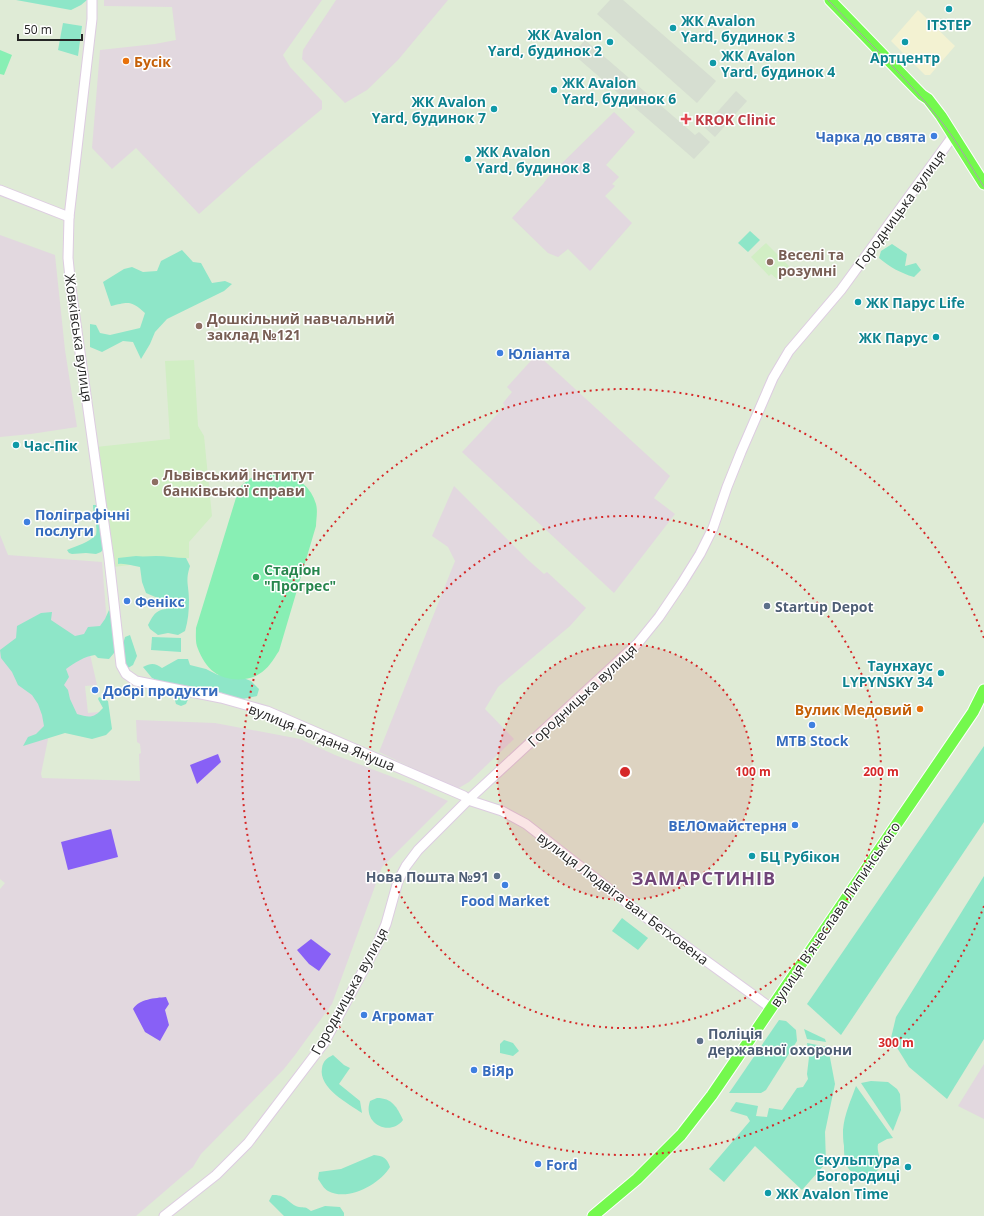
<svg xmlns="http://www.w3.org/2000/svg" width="984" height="1216" font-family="'Open Sans',sans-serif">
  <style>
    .industrial { fill: #e2d8df }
    .education { fill: #d1eec4 }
    .medical { fill: #f3f2d2 }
    .green { fill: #8ee6c8 }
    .pitch { fill: #88efb4 }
    .plaza { fill: #d6ded1 }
    .water { fill: #8860f6 }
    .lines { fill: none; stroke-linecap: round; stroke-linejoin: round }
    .minor-casing { stroke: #ddcce1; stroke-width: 11 }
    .major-casing { stroke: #fff; stroke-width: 13 }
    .minor { stroke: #fff; stroke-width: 9 }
    .major { stroke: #74f94d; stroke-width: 11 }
    .tram { stroke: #af99b3; stroke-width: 1 }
    .ring { fill: none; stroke: #d62828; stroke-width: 2; stroke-dasharray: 2 4 }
    .culture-dot { fill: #0f9aa8; stroke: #fff; stroke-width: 1.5 }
    .food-dot { fill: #e8710a; stroke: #fff; stroke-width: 1.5 }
    .health-dot { fill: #e0444e; stroke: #fff; stroke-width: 1.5 }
    .shop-dot { fill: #3f7fe0; stroke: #fff; stroke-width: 1.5 }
    .education-dot { fill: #8d6e63; stroke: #fff; stroke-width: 1.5 }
    .leisure-dot { fill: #2e9e5b; stroke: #fff; stroke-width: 1.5 }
    .service-dot { fill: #5c6f8a; stroke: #fff; stroke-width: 1.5 }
    .labels { text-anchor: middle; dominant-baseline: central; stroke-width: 3; stroke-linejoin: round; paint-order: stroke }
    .culture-label { font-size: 14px; font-weight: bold; fill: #0d838f; stroke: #fff; text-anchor: start }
    .food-label { font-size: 14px; font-weight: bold; fill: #c56008; stroke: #fff; text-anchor: start }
    .health-label { font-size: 14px; font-weight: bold; fill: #be3a42; stroke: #fff; text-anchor: start }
    .shop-label { font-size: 14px; font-weight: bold; fill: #366cbe; stroke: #fff; text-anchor: start }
    .street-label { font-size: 14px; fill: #262626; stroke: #fff }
    .education-label { font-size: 14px; font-weight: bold; fill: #785e54; stroke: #fff; text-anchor: start }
    .leisure-label { font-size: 14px; font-weight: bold; fill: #27864d; stroke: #fff; text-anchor: start }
    .service-label { font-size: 14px; font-weight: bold; fill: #4e5e75; stroke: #fff; text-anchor: start }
    .district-label { font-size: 18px; font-weight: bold; letter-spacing: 1px; fill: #704579; stroke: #fff }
    .centre { fill: #d62828; stroke: #fff; stroke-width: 2 }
    .ring-label { font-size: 12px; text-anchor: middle; font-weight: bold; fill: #d62828; stroke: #fff; stroke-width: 3; stroke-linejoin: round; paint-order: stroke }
  </style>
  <rect width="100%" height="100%" fill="#dfebd6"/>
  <!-- industrial -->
  <g class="industrial">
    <path d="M104,0H322L283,55L290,67L322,101V109L252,167L199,214L136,148L112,169L92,148L100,50L155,44L176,40L172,7L104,6Z"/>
    <path d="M336,0H448L398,60L367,90L345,103L302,59L303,50Z"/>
    <path d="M614,112L635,132L606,165L619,177L612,184L615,186L605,196L632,223L590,271L568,249L558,257L548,253L512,218L543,184L548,177Z"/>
    <path d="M0,235L55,255L65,350L77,427L31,434L0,437Z"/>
    <path d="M537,354L670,476L654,498L675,514L614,593L462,452L505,406L503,403L512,392L507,387Z"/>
    <path d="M454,486L527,559L544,574L547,572L586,608L570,626L498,687L485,709L514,739L469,782L457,789L379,752L455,561L448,547L432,536Z"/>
    <path d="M0,535L8,555L102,562L109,648L89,650L97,685L85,686L88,713L99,712L101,730L49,734L41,774L42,778L140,781L139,754L141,753L140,744L137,742L136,720L215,723L300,739L335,755L411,784L448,801L382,867L332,1004L295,1055L284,1069L201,1154L193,1167L136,1216H0V889L5,883L0,879Z"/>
    <path d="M984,1064V1119L958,1106Z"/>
  </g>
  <!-- education -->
  <g class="education">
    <path d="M766,243L789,266L777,279L771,274L769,276L751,257Z"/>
    <path d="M194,360L198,426L204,436L212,516L189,542V558L113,567L96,447L170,439L165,361Z"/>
  </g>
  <!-- medical -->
  <path class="medical" d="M918,10L955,46L930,75H925L891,41Z"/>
  <!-- green -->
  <g class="green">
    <path d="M16,0H87L81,5L71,10Z"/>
    <path d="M63,23L82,26L78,56L58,50Z"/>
    <path d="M750,231L760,240L748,252L738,243Z"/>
    <path d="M892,244L907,254L905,266L916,263L921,270L914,277C900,273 890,267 879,258L881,251Z"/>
    <path d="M182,250L193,262L201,263L212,283L225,281L232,284L224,291L167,319L155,332L150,344L141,359L133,342L123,341L102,352L90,347V324L96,325L100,333L110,335L140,328L145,313C131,300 128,302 111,306L103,282L124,269L132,267L143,272L157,271L161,261Z"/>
    <path d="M93,505H100L106,545L101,552L96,554L86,553L72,554L69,553L67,550C78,545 88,543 96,535C98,524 93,516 93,505Z"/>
    <path d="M136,556C143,557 149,556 156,556C166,556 176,558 186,558L190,566C185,581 189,585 189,600C189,611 188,621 185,631L178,635L168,633L158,635L150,629L148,625C153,616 155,610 166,609V605L160,599L146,593L142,582L140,567C132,566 126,563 118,564V558Z"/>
    <path d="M109,610L114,618V653L109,659L98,658L95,655C85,656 74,663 66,669L69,677L64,685L68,690L70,699L77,714C90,718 94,718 103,708L98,699L99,697L108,701L112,729L106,735L92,739L65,733L23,746L28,737L36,734L44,726L42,715L38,704L32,695L18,685L12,672L1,658L0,650L16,638L17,626L41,613L52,612L51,620L75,636L84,634L88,627L100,626L105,619Z"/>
    <path d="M130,635L137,656L133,665L128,668C120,659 122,648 125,637Z"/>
    <path d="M152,637L181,638V652L151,650Z"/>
    <path d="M178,659H188L190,665L206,669L218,675L241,677L251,681L259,689L257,696L238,700L192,692L189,697L186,704L181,706L176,704L174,697L175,693L163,683L152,678L143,667C151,663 155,663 162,668Z"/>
    <path d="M984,746V822L841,1035L807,1004Z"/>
    <path d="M984,876V1039L947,1099L909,1067L891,1038L896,1017Z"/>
    <path d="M622,918L648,938L638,950L612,931Z"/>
    <path d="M779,1020L786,1021L796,1030L797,1041L766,1090L761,1093H729Z"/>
    <path d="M804,1029L825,1039L826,1042L807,1039Z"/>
    <path d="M504,1040L513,1043L519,1051L513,1056L500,1053V1044Z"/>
    <path d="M807,1043L828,1047L835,1084L825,1132L826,1163L802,1190L755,1146L724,1182L709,1169L750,1121L747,1116L730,1111L736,1102L758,1106L756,1116L767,1117L769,1108L782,1110L797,1088L803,1087L808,1079L807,1074L809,1057Z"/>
    <path d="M333,1055L344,1065L350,1068L339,1084L360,1101L362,1113C349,1104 318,1088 322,1068C323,1061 327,1058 333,1055Z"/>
    <path d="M871,1081L888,1082L897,1089L900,1094L901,1110L893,1131L861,1083Z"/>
    <path d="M856,1086L893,1138L887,1139L878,1144C876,1152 883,1160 879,1168C877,1173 871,1175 866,1175C846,1176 844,1162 844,1146C843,1141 843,1135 843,1130C844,1115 851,1100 856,1086Z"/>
    <path d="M377,1098C392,1098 397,1107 403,1120C390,1137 362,1124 370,1101Z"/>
    <path d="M374,1155C383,1156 387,1158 390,1167C380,1184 348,1202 328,1191C324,1189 321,1183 318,1179L319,1172L341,1169Z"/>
    <path d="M272,1195C287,1194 288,1204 299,1207C305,1208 305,1206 311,1211L325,1206L340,1207L344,1213V1216H284L269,1201Z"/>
  </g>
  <!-- pitch -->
  <g class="pitch">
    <path d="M0,50L12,55L4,75L0,74Z"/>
    <path d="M284,471C299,479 311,487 316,504C318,511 316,520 316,526L279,651C273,660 268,669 259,674C247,682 225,681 214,672C207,667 201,657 198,649C195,643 196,634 196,628L239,488C255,472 262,473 284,471Z"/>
  </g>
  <!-- plaza -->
  <g class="plaza">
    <path d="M610,0H623L716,81L697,103L597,14Z"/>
    <path d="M585,40L695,135L699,132L710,142L694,159L573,54Z"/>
    <path d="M736,91L747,101L715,137L704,127Z"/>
  </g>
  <!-- water -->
  <g class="water">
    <path d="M218,754L221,762L197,784L190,765Z"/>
    <path d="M111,829L118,857L68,870L61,842Z"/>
    <path d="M311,939L331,954L319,971L309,964L297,950Z"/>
    <path d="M166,997L169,1004L165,1010L169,1025L160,1041L145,1032L133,1009C139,999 155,998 166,997Z"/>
  </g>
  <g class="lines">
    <!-- minor casing -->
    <g class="minor-casing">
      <g id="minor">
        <path d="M92,0V19L69,217L68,258L71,288L109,559L121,665L126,674L136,681L221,698L267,711L464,796L468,800L502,811L526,824L636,910L771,1008"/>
        <path d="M0,190L69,217"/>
        <path d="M164,1216L216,1175L248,1143L324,1043L377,945L386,924L398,881L406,866L418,850L468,800L638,643L659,617L682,583L700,554L713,528L727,487L741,452L773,378L789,351L841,290L953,136"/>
      </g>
    </g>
    <!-- major casing -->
    <g class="major-casing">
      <g id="major">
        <path d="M830,0L922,95L928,99L941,116L984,184"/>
        <path d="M593,1216L637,1179L681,1135L712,1095L973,712L984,690"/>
      </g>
    </g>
    <!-- minor -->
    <use href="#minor" class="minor"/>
    <!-- major -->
    <use href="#major" class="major"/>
    <!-- tram -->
    <path class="tram" d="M828,0C866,40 906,77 940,120C957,141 970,165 984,187"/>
  </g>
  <!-- distance rings -->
  <circle cx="625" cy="772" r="128" fill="#d62828" fill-opacity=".12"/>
  <g class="ring">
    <circle cx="625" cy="772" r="128"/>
    <circle cx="625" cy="772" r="256"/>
    <path d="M984 906A383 383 0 1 1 984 638"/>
  </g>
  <!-- markers -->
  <g class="culture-dot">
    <circle cx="949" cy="9" r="4"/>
    <circle cx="673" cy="28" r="4"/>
    <circle cx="610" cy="42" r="4"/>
    <circle cx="905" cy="42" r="4"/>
    <circle cx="713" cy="63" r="4"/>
    <circle cx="554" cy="90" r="4"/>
    <circle cx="494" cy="109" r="4"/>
    <circle cx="468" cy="159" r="4"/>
    <circle cx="858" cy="302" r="4"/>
    <circle cx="936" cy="337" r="4"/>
    <circle cx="16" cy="445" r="4"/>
    <circle cx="941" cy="673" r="4"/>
    <circle cx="752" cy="856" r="4"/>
    <circle cx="908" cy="1167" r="4"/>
    <circle cx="768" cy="1193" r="4"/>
  </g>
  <g class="food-dot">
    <circle cx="126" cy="61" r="4"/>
    <circle cx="920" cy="709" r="4"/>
  </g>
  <path class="health-dot" d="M684 113h4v4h4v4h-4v4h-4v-4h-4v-4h4z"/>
  <g class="shop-dot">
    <circle cx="934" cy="136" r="4"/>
    <circle cx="500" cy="353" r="4"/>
    <circle cx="27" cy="522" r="4"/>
    <circle cx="127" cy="601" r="4"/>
    <circle cx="95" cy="690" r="4"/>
    <circle cx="812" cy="725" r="4"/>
    <circle cx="795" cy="825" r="4"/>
    <circle cx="505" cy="885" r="4"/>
    <circle cx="364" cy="1015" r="4"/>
    <circle cx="474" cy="1070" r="4"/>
    <circle cx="538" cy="1164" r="4"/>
  </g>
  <g class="education-dot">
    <circle cx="770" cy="262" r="4"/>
    <circle cx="199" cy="326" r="4"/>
    <circle cx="155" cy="482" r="4"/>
  </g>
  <circle class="leisure-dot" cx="256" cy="577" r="4"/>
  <g class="service-dot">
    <circle cx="767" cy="606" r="4"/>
    <circle cx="497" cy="876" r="4"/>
    <circle cx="700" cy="1041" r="4"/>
  </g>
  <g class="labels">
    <!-- culture labels -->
    <g class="culture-label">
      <text x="681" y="20">ЖК Avalon<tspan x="681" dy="16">Yard, будинок 3</tspan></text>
      <text x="949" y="24" text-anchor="middle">ITSTEP</text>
      <text x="602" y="34" text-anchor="end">ЖК Avalon<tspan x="602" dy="16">Yard, будинок 2</tspan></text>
      <text x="721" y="55">ЖК Avalon<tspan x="721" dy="16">Yard, будинок 4</tspan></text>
      <text x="905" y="57" text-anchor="middle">Артцентр</text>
      <text x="562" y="82">ЖК Avalon<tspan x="562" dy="16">Yard, будинок 6</tspan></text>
      <text x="486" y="101" text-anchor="end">ЖК Avalon<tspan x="486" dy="16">Yard, будинок 7</tspan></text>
      <text x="476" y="151">ЖК Avalon<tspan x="476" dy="16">Yard, будинок 8</tspan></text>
      <text x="866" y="302">ЖК Парус Life</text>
      <text x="928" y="337" text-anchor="end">ЖК Парус</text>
      <text x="24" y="445">Час-Пік</text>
      <text x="933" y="665" text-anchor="end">Таунхаус<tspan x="933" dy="16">LYPYNSKY 34</tspan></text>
      <text x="760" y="856">БЦ Рубікон</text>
      <text x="900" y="1159" text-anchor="end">Скульптура<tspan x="900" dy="16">Богородиці</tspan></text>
      <text x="776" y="1193">ЖК Avalon Time</text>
    </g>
    <!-- food labels -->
    <g class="food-label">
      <text x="134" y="61">Бусік</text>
      <text x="912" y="709" text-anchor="end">Вулик Медовий</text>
    </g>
    <!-- health labels -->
    <g class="health-label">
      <text x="695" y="119">KROK Clinic</text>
    </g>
    <!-- shop labels -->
    <g class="shop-label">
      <text x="926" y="136" text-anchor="end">Чарка до свята</text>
      <text x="508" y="353">Юліанта</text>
      <text x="35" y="514">Поліграфічні<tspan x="35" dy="16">послуги</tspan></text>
      <text x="135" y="601">Фенікс</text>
      <text x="103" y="690">Добрі продукти</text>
      <text x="812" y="740" text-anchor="middle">MTB Stock</text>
      <text x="787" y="825" text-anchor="end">ВЕЛОмайстерня</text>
      <text x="505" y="900" text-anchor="middle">Food Market</text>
      <text x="372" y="1015">Агромат</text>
      <text x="482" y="1070">ВіЯр</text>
      <text x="546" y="1164">Ford</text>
    </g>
    <!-- street labels -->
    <g class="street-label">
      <text transform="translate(900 209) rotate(-54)">Городницька вулиця</text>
      <text transform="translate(79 338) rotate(82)">Жовківська вулиця</text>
      <text transform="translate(582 695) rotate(-43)">Городницька вулиця</text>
      <text transform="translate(322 737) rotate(22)">вулиця Богдана Януша</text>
      <text transform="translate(623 898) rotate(37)">вулиця Людвіга ван Бетховена</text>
      <text transform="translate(835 914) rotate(-56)">вулиця Вʼячеслава Липинського</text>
      <text transform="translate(349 991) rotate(-61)">Городницька вулиця</text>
    </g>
    <!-- education labels -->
    <g class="education-label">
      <text x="778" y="254">Веселі та<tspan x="778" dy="16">розумні</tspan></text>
      <text x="207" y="318">Дошкільний навчальний<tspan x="207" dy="16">заклад №121</tspan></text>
      <text x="163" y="474">Львівський інститут<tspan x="163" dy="16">банківської справи</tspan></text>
    </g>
    <!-- leisure labels -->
    <g class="leisure-label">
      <text x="264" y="569">Стадіон<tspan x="264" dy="16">"Прогрес"</tspan></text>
    </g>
    <!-- service labels -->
    <g class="service-label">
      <text x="775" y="606">Startup Depot</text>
      <text x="489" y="876" text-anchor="end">Нова Пошта №91</text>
      <text x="708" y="1033">Поліція<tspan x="708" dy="16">державної охорони</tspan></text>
    </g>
    <!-- district labels -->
    <g class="district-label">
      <text x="704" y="878">ЗАМАРСТИНІВ</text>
    </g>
  </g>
  <circle cx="625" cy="772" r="6" class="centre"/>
  <g class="ring-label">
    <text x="753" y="776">100 m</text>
    <text x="881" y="776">200 m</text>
    <text x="896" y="1047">300 m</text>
  </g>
  <!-- scale -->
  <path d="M18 34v6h64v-6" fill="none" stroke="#262626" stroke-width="2"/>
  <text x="24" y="34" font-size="12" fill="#262626" stroke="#ffffff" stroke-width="3" paint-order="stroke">50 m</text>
</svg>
